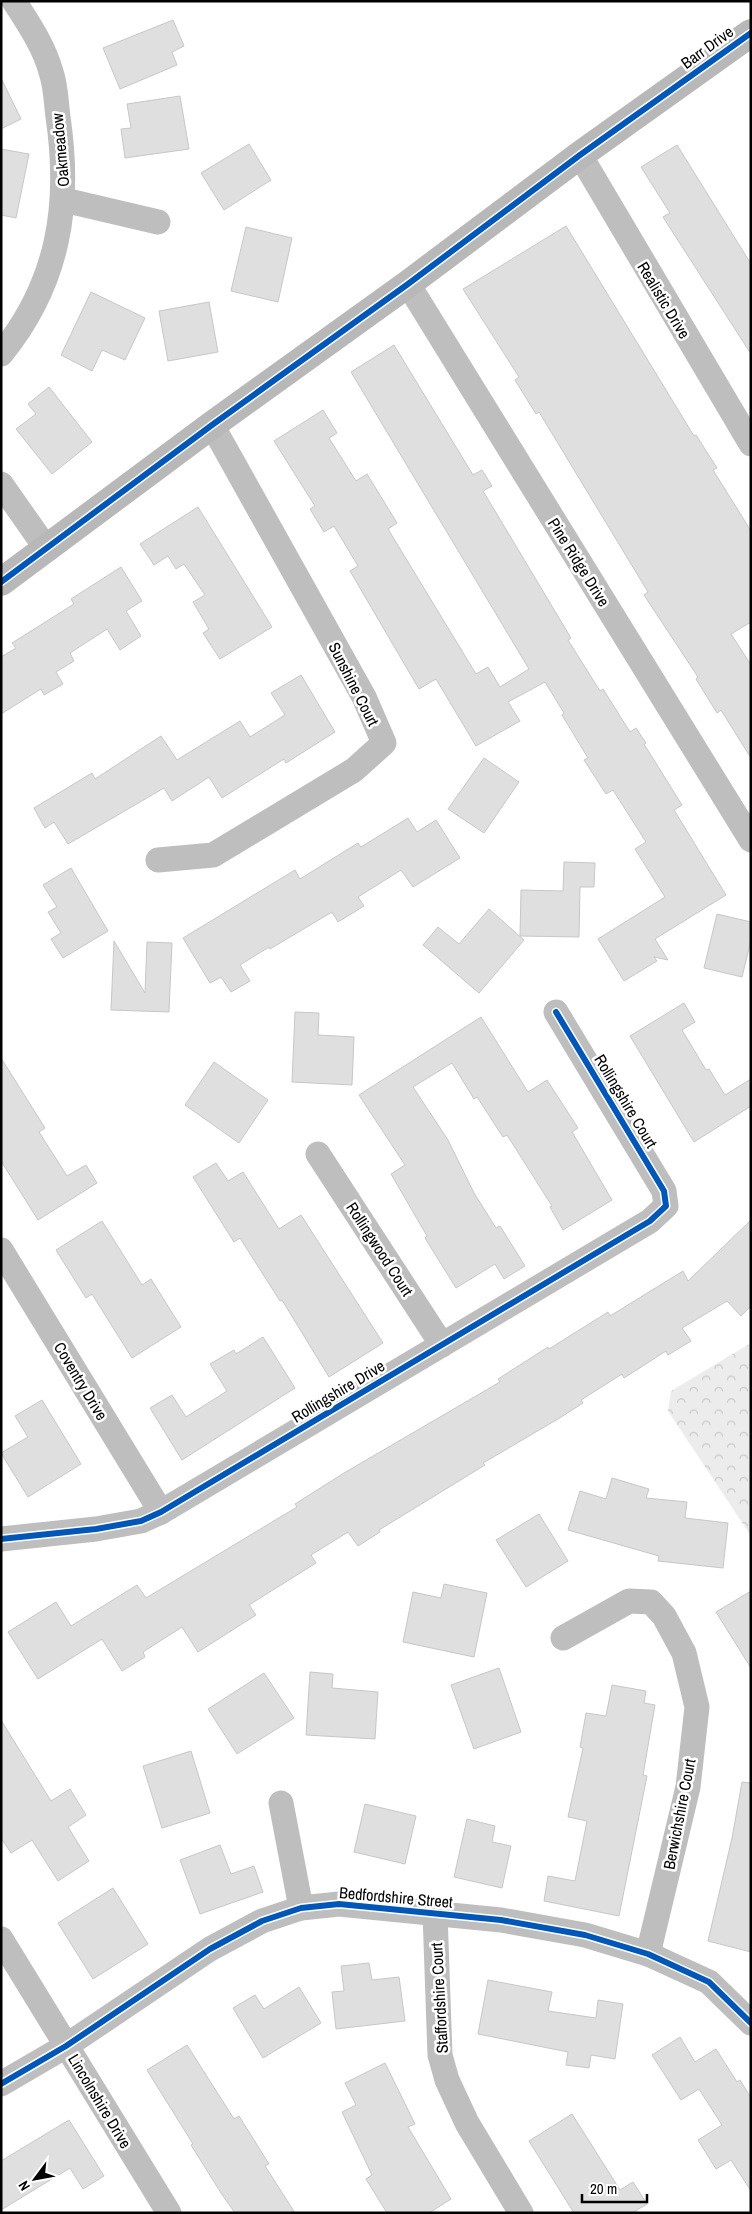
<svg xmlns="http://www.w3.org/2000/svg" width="752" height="2214" font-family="'Archivo Narrow',sans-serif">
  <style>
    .forest { fill: url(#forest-crowns) }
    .building { fill: #dfdfdf; stroke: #c7c7c7 }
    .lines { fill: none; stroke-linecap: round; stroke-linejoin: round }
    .street { stroke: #bebebe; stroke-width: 25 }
    .secondary { stroke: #b8b8b8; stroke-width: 28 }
    .cycleway-casing { stroke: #fff; stroke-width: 9 }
    .cycleway { stroke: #0057b8; stroke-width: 6 }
    .labels { text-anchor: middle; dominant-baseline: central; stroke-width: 5; stroke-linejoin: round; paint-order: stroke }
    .street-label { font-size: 16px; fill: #000; stroke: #fff }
  </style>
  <defs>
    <pattern id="forest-crowns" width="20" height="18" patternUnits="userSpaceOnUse" patternTransform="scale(1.25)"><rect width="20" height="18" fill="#ececec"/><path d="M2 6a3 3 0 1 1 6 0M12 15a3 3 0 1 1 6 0" fill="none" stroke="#c9c9c9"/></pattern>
  </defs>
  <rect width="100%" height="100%" fill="#fff"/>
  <!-- forest -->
  <path class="forest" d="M751,1343V1536L668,1411L671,1391Z"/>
  <!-- building -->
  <g class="building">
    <path d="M173,20L184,46L172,52L177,65L120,89L103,48Z"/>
    <path d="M1,78L21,119L1,129Z"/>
    <path d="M180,96L189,149L125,158L121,129L131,128L127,104Z"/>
    <path d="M249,144L271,180L224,210L201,173Z"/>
    <path d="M677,145L751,264V354L663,217L670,213L641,167Z"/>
    <path d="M1,149L29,154L16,218L1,215Z"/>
    <path d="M566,226L694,436L696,435L717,468L713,470L751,531V622L731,634L751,665V758L721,710L717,713L696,679L698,677L644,595L648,592L539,412L536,414L515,380L519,377L463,289Z"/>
    <path d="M246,227L292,238L278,302L231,291Z"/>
    <path d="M91,292L145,318L125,360L102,350L92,371L61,355Z"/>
    <path d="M209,302L218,352L168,361L159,311Z"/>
    <path d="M394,345L473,475L482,470L492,486L483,491L571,638L568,640L600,691L603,689L630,732L636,728L646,743L644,744L682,805L674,810L726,895L655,939L668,960L654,957L657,961L624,981L598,939L665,897L635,849L646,842L613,790L606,794L584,760L588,758L562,715L564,713L545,682L508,702L520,721L476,746L436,679L419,689L350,571L358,566L334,526L324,532L310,509L315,506L274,441L323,410L337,433L329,438L356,481L367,474L397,523L388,529L476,674L488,667L500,687L529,669L351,372Z"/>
    <path d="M49,387L92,442L52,474L16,429L36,414L28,404Z"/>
    <path d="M198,507L272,627L220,659L203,633L209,629L193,602L205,595L184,564L176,569L168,556L154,565L140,544Z"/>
    <path d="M121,567L142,601L126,611L141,636L120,650L107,629L70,653L74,661L56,672L63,684L44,695L41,689L1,714V657L16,648L12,643L74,604L71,599Z"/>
    <path d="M301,675L335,732L286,763L284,759L222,798L209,777L172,801L164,788L68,844L54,822L45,828L34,808L92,773L95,779L161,736L177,760L240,721L250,737L285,715L271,693Z"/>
    <path d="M484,758L519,782L484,833L448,809Z"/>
    <path d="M408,818L417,832L436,820L460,858L413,887L401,870L358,897L364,906L338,922L332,912L270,949L269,947L240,965L250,981L231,992L221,977L210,983L183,938L295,870L300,879L358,843L361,847Z"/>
    <path d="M564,862L595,863L594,887H580L579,937L520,936L521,890L563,891Z"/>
    <path d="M71,868L108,931L63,958L51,939L61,933L48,912L57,907L43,885Z"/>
    <path d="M489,909L524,940L479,993L423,945L438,927L459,944Z"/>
    <path d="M717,914L751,922V940L742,977L704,968Z"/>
    <path d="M114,941L145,993L147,942L172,943L169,1012L111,1010Z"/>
    <path d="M684,1003L695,1022L682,1030L706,1070L709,1069L725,1095L751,1079V1106L694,1142L630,1036Z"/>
    <path d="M295,1012L319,1013L318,1035L354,1037L352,1085L292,1082Z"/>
    <path d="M481,1017L528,1092L547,1080L578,1128L572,1132L612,1200L563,1230L550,1207L552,1206L507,1135L503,1137L477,1097L474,1099L452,1063L413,1087L448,1140L474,1193L496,1228L500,1226L525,1266L504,1279L495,1264L456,1288L425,1238L427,1236L391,1174L405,1165L359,1095Z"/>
    <path d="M1,1058L45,1128L39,1132L67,1176L86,1165L97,1183L38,1220L1,1161Z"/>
    <path d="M214,1062L268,1100L239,1143L185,1105Z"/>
    <path d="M216,1163L228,1181L243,1172L279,1229L301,1215L383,1343L329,1377L282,1300L280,1301L240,1238L234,1242L193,1177Z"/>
    <path d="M751,1220V1306L741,1316L727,1301L682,1328L691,1341L668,1355L666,1351L624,1378L622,1374L581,1400L583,1403L558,1419L483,1463L485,1465L379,1530L380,1532L358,1546L348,1532L311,1555L316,1563L249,1605L256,1615L198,1652L182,1627L143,1652L145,1657L122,1671L102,1639L38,1679L8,1632L56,1602L71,1626L137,1585L146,1598L297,1507L295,1504L344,1473L500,1382L498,1379L548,1347L549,1349L608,1312L610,1316L683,1271L688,1281Z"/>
    <path d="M102,1221L142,1285L151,1279L181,1327L132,1358L92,1294L86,1298L56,1250Z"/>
    <path d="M263,1337L295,1388L182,1460L150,1408L172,1395L186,1417L227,1391L210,1364L234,1350L236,1354Z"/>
    <path d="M42,1400L81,1464L28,1497L1,1453L28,1437L15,1416Z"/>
    <path d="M612,1478L649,1489L646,1498L687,1502L685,1518L728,1523L723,1568L658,1561L659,1556L568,1530L580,1491L606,1499Z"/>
    <path d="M539,1514L568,1561L526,1587L496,1540Z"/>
    <path d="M444,1584L487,1593L474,1657L403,1642L413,1592L441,1598Z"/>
    <path d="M751,1591V1668L716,1612Z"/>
    <path d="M499,1668L521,1732L474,1749L451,1685Z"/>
    <path d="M310,1672L333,1674L332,1688L378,1692L375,1739L306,1735Z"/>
    <path d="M264,1673L294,1718L237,1754L208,1709Z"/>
    <path d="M612,1685L646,1691L644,1703L655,1705L643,1775L647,1776L619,1916L544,1901L548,1876L575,1881L587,1821L568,1817L583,1748L580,1747L586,1713L606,1716Z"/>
    <path d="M1,1720L51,1801L70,1789L86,1815L68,1827L89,1861L58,1881L32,1840L11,1853L1,1838Z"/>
    <path d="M191,1751L210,1813L162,1828L143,1766Z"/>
    <path d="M742,1782L751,1783V1952L708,1941L732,1838Z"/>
    <path d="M365,1804L416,1816L405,1864L354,1852Z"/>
    <path d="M467,1819L495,1826L492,1842L511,1846L502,1888L454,1877Z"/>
    <path d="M220,1845L231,1874L254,1866L263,1892L200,1914L180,1860Z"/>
    <path d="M113,1888L148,1944L93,1979L58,1923Z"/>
    <path d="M369,1963L372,1980L399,1977L405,2021L336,2029L332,1992L344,1991L341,1966Z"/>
    <path d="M488,1980L552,1992L548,2011L596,2018L598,2000L623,2004L615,2059L591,2055L589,2068L566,2065L568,2052L478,2034Z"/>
    <path d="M299,1987L321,2023L263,2058L233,2008L255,1995L264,2009Z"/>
    <path d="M680,2037L695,2062L716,2049L737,2082L740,2080L751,2098V2191L731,2160L716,2169L698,2140L722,2125L699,2089L681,2100L652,2055Z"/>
    <path d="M187,2045L234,2119L239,2116L269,2164L265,2166L295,2213H235L221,2193L191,2145L193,2144L147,2070Z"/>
    <path d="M385,2063L415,2124L408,2127L451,2199L429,2213H387L366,2179L372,2175L342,2112L356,2105L345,2083Z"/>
    <path d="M572,2114L620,2190L633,2182L647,2204L632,2213H574L529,2141Z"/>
    <path d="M69,2120L104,2176L83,2189L70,2168L1,2210V2161Z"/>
  </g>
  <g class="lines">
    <!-- street -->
    <g class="street">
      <path d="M580,155L751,444"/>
      <path d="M64,200L158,222"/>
      <path d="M408,284L751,840"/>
      <path d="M1,354C59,283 71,205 58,117C56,102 56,86 51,72C44,46 28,23 14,1"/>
      <path d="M1,484L46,548"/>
      <path d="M158,860L213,855L354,770L384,743L364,697L212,425"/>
      <path d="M318,1154L442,1345"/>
      <path d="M1,1250L161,1512"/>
      <path d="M1,1539L96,1529L141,1521L161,1512L650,1221L666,1206L664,1191L556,1012"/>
      <path d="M563,1638L629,1601L651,1602L664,1616L684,1653L697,1707L688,1787L648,1954"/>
      <path d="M281,1803L301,1908"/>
      <path d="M435,1913L440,2055L447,2080L467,2123L521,2213"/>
      <path d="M1,1939L169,2213"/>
      <path d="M1,2084L66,2046L210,1949L262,1921L301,1908L339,1904L501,1920L585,1935L648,1954L709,1982L751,2023"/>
    </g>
    <!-- secondary -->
    <path class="secondary" d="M1,582L212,425L408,284L580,155L751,33"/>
    <!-- cycleway casing -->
    <g class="cycleway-casing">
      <g id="cycleway">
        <path d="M1,582L212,425L408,284L580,155L751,33"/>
        <path d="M1,1539L96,1529L141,1521L161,1512L650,1221L666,1206L664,1191L556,1012"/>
        <path d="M1,2084L66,2046L210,1949L262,1921L301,1908L339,1904L501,1920L585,1935L648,1954L709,1982L751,2023"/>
      </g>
    </g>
    <!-- cycleway -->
    <use href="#cycleway" class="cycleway"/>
  </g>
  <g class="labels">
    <!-- street labels -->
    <g class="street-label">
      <text transform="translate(707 47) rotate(-36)">Barr Drive</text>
      <text transform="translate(60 150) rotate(-95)">Oakmeadow</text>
      <text transform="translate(664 300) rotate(59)">Realistic Drive</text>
      <text transform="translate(579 562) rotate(58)">Pine Ridge Drive</text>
      <text transform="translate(354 684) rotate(63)">Sunshine Court</text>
      <text transform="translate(626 1101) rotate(59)">Rollingshire Court</text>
      <text transform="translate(380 1249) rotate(57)">Rollingwood Court</text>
      <text transform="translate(81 1381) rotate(59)">Coventry Drive</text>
      <text transform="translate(338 1391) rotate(-31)">Rollingshire Drive</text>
      <text transform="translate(679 1814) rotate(-79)">Berwichshire Court</text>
      <text transform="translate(396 1897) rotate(5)">Bedfordshire Street</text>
      <text transform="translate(439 1998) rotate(-93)">Staffordshire Court</text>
      <text transform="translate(100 2101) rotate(59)">Lincolnshire Drive</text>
    </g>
  </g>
  <!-- border -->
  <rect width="752" height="2214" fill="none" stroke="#000000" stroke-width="5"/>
  <!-- north arrow -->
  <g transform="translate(35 2179) rotate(238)" stroke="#ffffff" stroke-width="4" paint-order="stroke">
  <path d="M0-4L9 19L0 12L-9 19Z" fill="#000000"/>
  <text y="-8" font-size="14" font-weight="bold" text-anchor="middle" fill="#000000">N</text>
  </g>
  <!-- scale -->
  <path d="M582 2194v8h65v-8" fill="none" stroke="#000000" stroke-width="2.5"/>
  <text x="590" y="2194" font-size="15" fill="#000000" stroke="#ffffff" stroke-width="4" paint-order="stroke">20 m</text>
</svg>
